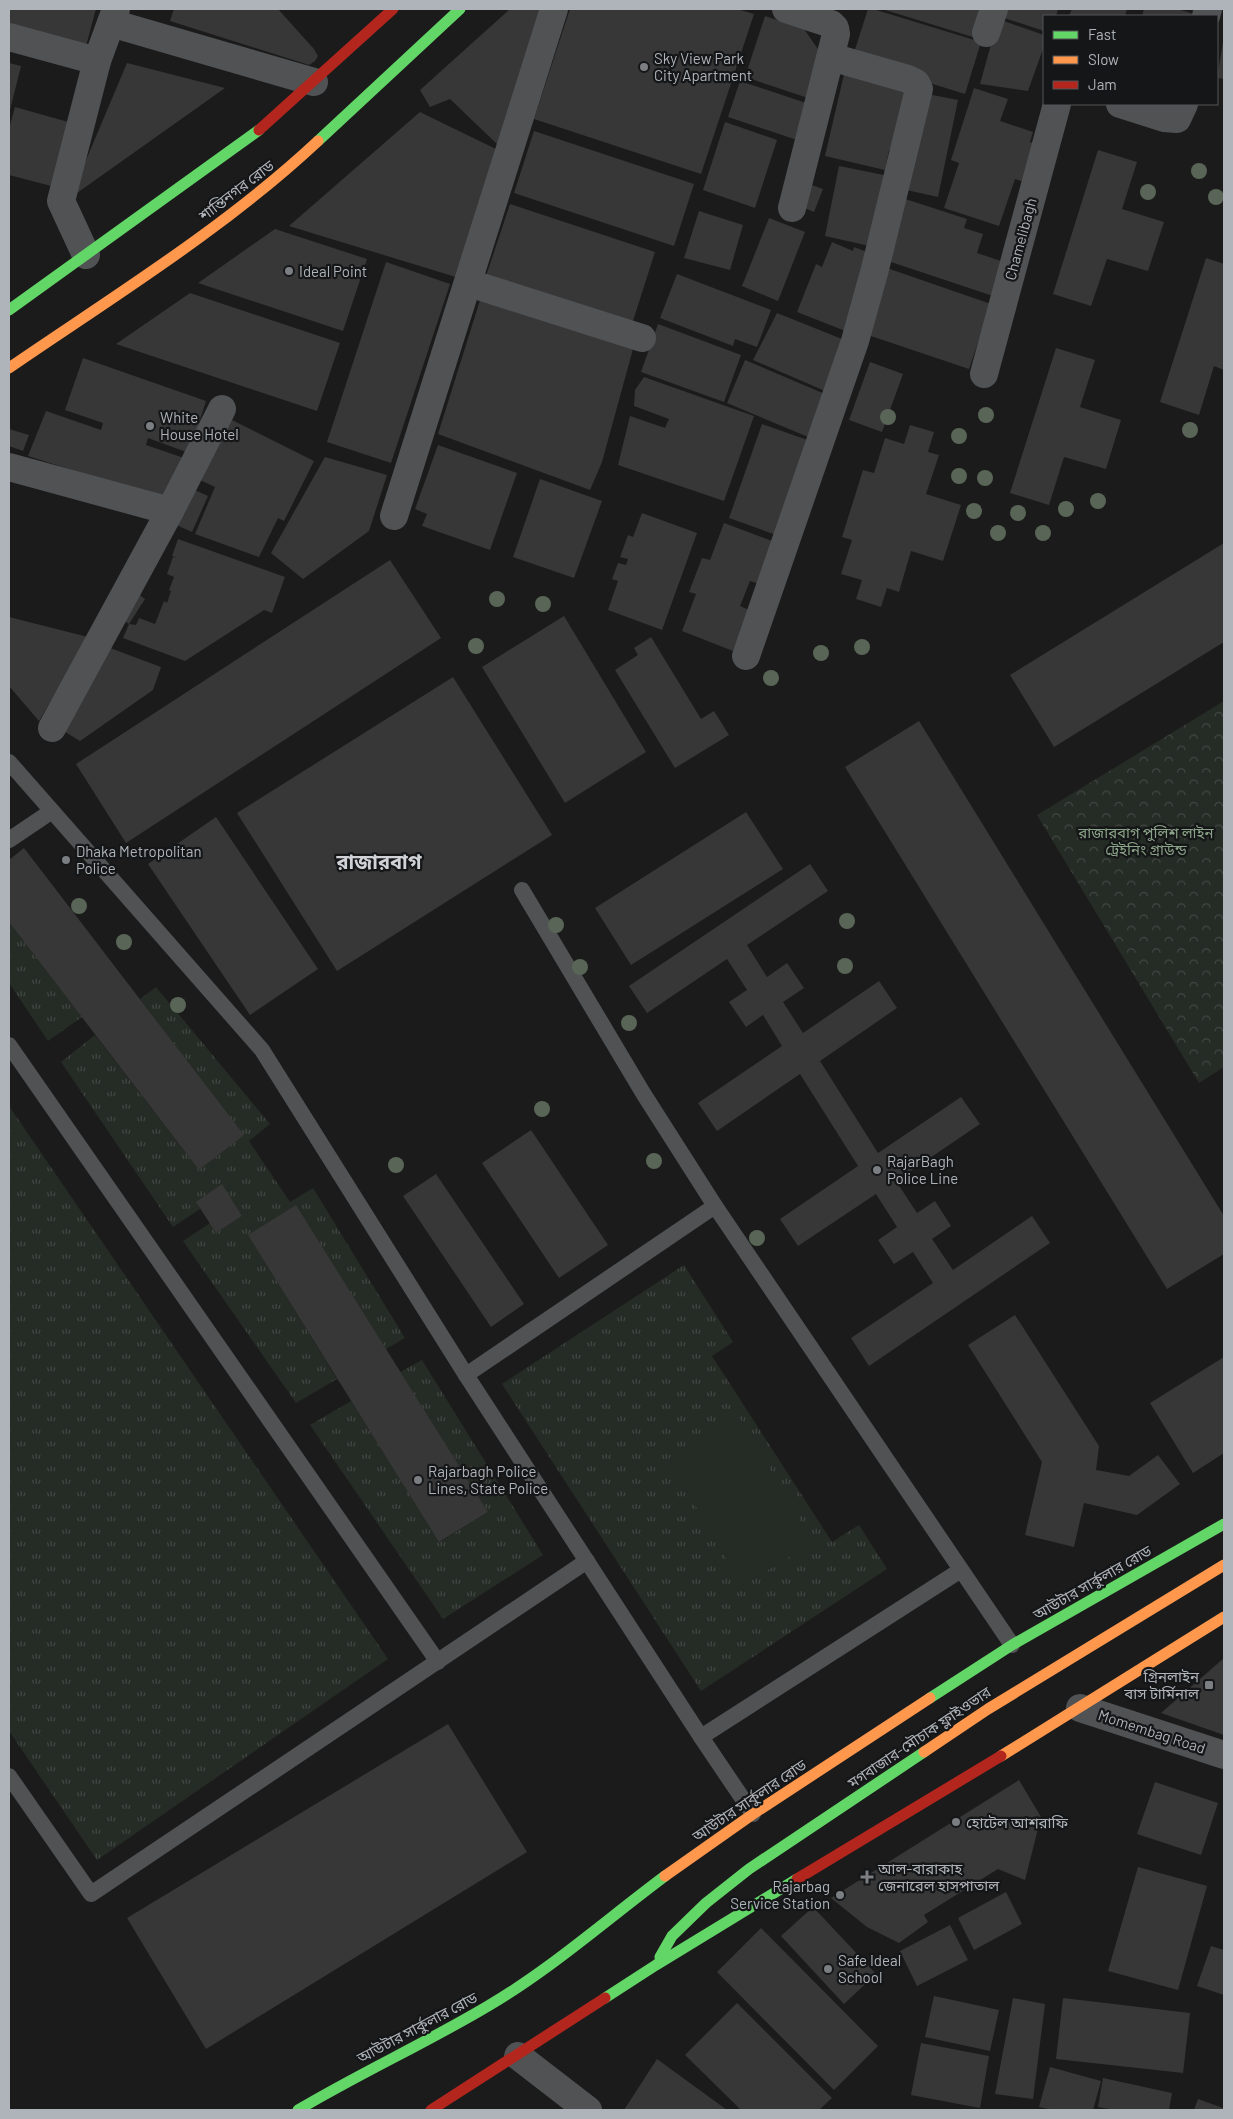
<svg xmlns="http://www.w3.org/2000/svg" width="1233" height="2119" font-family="Barlow,'Noto Sans Bengali',sans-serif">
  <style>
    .grass { fill: url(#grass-tufts) }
    .forest { fill: url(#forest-crowns) }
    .garden { fill: #252b25 }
    .building { fill: #373738 }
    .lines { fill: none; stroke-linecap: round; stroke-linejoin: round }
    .lane { stroke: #505254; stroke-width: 16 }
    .street { stroke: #505254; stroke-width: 28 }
    .fast { stroke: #63d668; stroke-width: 11 }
    .slow { stroke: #ff974d; stroke-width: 11 }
    .jam { stroke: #b3261e; stroke-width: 11 }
    .tree { fill: #596657 }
    .poi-dot { fill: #7b7e82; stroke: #151617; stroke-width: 2 }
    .labels { text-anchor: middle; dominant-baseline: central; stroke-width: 4.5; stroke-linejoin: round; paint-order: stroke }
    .poi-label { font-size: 15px; fill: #aeb4ba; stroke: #151617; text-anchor: start }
    .street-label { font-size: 15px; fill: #aeb4ba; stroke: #151617 }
    .park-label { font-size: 15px; fill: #8ba388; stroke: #151617 }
    .district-label { font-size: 20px; font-weight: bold; fill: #cfd2d7; stroke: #151617 }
  </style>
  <defs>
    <pattern id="grass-tufts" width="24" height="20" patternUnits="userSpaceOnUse" patternTransform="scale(1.25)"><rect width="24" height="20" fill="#252b25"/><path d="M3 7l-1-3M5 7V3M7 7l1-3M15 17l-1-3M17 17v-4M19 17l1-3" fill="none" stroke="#424743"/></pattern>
    <pattern id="forest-crowns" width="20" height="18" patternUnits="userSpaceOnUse" patternTransform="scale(1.25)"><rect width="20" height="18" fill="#252b25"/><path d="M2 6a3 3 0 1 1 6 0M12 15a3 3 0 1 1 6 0" fill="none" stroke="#424743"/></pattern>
  </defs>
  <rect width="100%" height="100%" fill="#1b1b1b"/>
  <!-- grass -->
  <g class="grass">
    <path d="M9,922L82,1017L48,1041L9,983Z"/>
    <path d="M156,987L270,1124L249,1141L290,1202L313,1188L405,1338L386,1349L296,1206L249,1236L337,1379L296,1403L183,1241L210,1223L216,1233L242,1216L222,1185L197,1202L200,1209L173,1227L61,1062L95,1035L199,1170L243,1135L140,999Z"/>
    <path d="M9,1106L388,1659L97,1860L9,1731Z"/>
    <path d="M684,1265L733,1342L712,1356L832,1542L859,1525L887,1569L701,1691L502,1384Z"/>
    <path d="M422,1360L543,1555L443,1619L310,1425L351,1401L440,1542L488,1512L400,1372Z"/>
  </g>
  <!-- forest -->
  <path class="forest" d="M1224,701V1067L1199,1083L1037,815Z"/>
  <!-- garden -->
  <path class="garden" d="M739,1417L813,1543L742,1585L668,1459Z"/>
  <!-- building -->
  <g class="building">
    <path d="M9,9H96L86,46L9,25Z"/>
    <path d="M174,9H278L314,49L318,56L315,61L309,65L170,21Z"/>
    <path d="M510,9H544L499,146L450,99L430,107L420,90Z"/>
    <path d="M570,9H737L754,14L701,174L534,119Z"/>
    <path d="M868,9H873L981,42L965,94L852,59Z"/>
    <path d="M882,9H985L976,38Z"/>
    <path d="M1001,9H1058L1056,16H1044V31L998,16Z"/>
    <path d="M1072,9H1127L1125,16H1069Z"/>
    <path d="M1144,9H1177L1201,16H1142Z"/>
    <path d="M765,16L804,29L822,55L808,98L745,77Z"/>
    <path d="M998,19L1044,35V46L1028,91L980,84Z"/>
    <path d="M1223,42H1224V79L1217,78Z"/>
    <path d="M9,63L21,66L9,114Z"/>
    <path d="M127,63L225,88L70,198Z"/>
    <path d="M845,70L911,85L895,151L889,150L885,170L825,156Z"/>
    <path d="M740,81L809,104L797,140L728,117Z"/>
    <path d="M974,88L1008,99L1000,121L1033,132L1030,142L1039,145L1027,183L1015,179L999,226L944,208L959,163L951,160Z"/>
    <path d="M922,93L958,100L938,197L902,189Z"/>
    <path d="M15,107L72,123L55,187L9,175V129Z"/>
    <path d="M420,112L502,152L459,278L289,226Z"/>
    <path d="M725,122L777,140L755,208L703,190Z"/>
    <path d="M534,131L694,184L674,246L514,193Z"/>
    <path d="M1098,150L1137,162L1122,209L1164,222L1148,271L1107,259L1091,306L1053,294Z"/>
    <path d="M839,166L889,176L874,247L825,236Z"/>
    <path d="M806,183L823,189L814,212L797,205Z"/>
    <path d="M899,197L967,219L964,228L983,234L977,253L1010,264L999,298L879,258Z"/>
    <path d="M510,204L655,252L632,324L486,276Z"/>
    <path d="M699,211L743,225L730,270L684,258Z"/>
    <path d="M769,218L805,232L778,301L742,286Z"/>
    <path d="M275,229L367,259L343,331L198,283Z"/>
    <path d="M832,242L853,251L854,247L872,254L848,332L797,312L816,264L822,267Z"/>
    <path d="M1206,258L1224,264V370L1214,366L1199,415L1160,402Z"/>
    <path d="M386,262L450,284L391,463L327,442Z"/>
    <path d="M884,267L991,304L969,369L862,333Z"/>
    <path d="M677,274L771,310L757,347L735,339L733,346L660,318Z"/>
    <path d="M190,293L340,343L317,411L116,344Z"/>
    <path d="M481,297L633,349L602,462L590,490L438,434Z"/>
    <path d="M777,313L852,343L832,394L753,360Z"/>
    <path d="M658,324L741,355L724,402L641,372Z"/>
    <path d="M1056,348L1095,360L1080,407L1121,420L1106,469L1064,457L1049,505L1010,493Z"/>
    <path d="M83,358L206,401L189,453L148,438L146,445L184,458L163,499L28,456L46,411L101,430L103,423L65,410Z"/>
    <path d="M745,360L832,397L813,439L727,403Z"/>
    <path d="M870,362L903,374L882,432L849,420Z"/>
    <path d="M644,377L754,416L724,501L618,465L630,416L665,428L669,419L634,406L635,390Z"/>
    <path d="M230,419L314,461L284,521L278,518L259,557L195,534L215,487L200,480Z"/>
    <path d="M762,424L813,442L779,536L729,518Z"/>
    <path d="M910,425L934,432L928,452L939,455L926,494L961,505L943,561L911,551L899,592L887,588L881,607L856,599L862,580L841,574L852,540L842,537L863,470L874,473L885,438L904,444Z"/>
    <path d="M9,429L29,435L23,451L9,446Z"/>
    <path d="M438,445L517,473L490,550L422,526L427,514L415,509Z"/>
    <path d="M325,457L387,475L369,531L303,579L271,553Z"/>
    <path d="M540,479L602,501L574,578L513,557Z"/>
    <path d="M188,487L208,496L192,532L172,523Z"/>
    <path d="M642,513L697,533L662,630L608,610L618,581L612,579L618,563L626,565L628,559L620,557L628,535L633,537Z"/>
    <path d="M724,523L775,542L759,584L750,581L740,606L749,610L733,651L682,631L696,594L689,592L702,558L710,560Z"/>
    <path d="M178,539L285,577L272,613L264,610L185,661L123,638L129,624L136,625L139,618L155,624L164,601L167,603L171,591L169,590L174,577L167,574L173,557L178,558L172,556Z"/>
    <path d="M1224,543V642L1054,747L1010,675Z"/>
    <path d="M390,560L441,638L126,843L76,764Z"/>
    <path d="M131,589L145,599L129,624L114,614Z"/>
    <path d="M564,616L646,752L565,803L482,667Z"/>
    <path d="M9,617L88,637L39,721L9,686Z"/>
    <path d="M651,637L701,719L714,711L729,735L675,768L615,670L638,655L634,648Z"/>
    <path d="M110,648L161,667L153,690L80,741L62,730Z"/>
    <path d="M453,677L552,835L337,971L237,813Z"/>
    <path d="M919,721L1224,1216V1254L1167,1289L845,767Z"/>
    <path d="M746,812L783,869L631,965L595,908Z"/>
    <path d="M216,817L318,969L250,1015L148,864Z"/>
    <path d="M24,848L244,1135L199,1170L9,922V860Z"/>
    <path d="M810,864L828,891L747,945L767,977L787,963L804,988L783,1002L803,1033L879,981L897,1008L820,1061L878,1153L961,1097L980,1124L896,1181L917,1213L935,1201L951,1226L932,1239L953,1270L1032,1216L1050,1243L869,1366L851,1338L933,1283L913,1252L894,1264L878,1240L897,1227L876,1194L798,1246L780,1219L858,1166L800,1074L717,1131L698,1103L782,1046L763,1015L746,1027L729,1002L747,990L727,959L647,1013L629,986Z"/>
    <path d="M531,1130L608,1245L559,1278L482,1163Z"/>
    <path d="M436,1174L524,1304L491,1327L403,1196Z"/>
    <path d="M222,1184L242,1216L216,1233L196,1202Z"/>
    <path d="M296,1205L488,1512L439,1542L248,1235Z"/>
    <path d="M1015,1315L1099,1446L1096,1470L1129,1476L1158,1455L1180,1484L1137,1515L1084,1503L1074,1547L1025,1535L1042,1462L968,1345Z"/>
    <path d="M1224,1357V1453L1193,1473L1150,1403Z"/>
    <path d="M1224,1658V1735L1161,1713Z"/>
    <path d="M448,1724L527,1852L206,2049L127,1918Z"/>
    <path d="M1019,1780L1041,1817L1025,1880L998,1869L924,1915L928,1922L899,1943L867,1927L831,1898Z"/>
    <path d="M1155,1782L1218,1803L1201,1855L1137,1834Z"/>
    <path d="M1138,1867L1207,1886L1178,1990L1108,1971Z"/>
    <path d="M1006,1892L1022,1924L974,1950L958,1918Z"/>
    <path d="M813,1907L876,1974L844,2004L781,1936Z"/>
    <path d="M950,1925L968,1960L917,1986L900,1951Z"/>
    <path d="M761,1928L878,2046L834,2090L717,1972Z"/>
    <path d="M1211,1946L1224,1950V1995L1197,1986Z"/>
    <path d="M934,1996L999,2010L990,2051L925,2037Z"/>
    <path d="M1013,1998L1045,2004L1033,2099L995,2094Z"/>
    <path d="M1063,1998L1190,2013L1183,2073L1056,2059Z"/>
    <path d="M737,2003L832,2098L819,2110H741L685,2055Z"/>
    <path d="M921,2043L989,2056L980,2108L911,2095Z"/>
    <path d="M657,2059L727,2110H624Z"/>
    <path d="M1050,2067L1101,2081L1093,2110H1053L1039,2107Z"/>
    <path d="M1103,2078L1172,2093L1169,2110H1115L1098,2107Z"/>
    <path d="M1198,2099L1223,2108L1222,2110H1194Z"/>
  </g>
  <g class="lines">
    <!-- lane -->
    <g class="lane">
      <path d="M9,762L262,1050L466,1375L701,1737L961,1570"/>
      <path d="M9,840L52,811"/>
      <path d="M522,890L643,1093L715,1206"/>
      <path d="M9,1045L438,1662"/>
      <path d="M466,1375L715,1206L1012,1645"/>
      <path d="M701,1737L753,1814"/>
      <path d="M9,1776L91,1894L587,1561"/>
    </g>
    <!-- street -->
    <g class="street">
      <path d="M786,9L831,24L835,28L836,34L792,208"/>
      <path d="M1206,16L1208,9"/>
      <path d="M111,23L314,82"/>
      <path d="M986,33L994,9"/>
      <path d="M9,37L97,61"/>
      <path d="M1120,104L1164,118L1177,119L1184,104"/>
      <path d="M86,255L61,201L97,61L116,9"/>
      <path d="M469,283L642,338"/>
      <path d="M984,374L1057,104"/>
      <path d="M9,467L170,511L52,728"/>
      <path d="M170,511L222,409"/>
      <path d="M394,516L554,9"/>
      <path d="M746,656L855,341L875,269L919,89L916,83L908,79L831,57"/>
      <path d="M1080,1708L1224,1755"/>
      <path d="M518,2056L588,2110"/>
    </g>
    <!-- fast -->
    <g class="fast">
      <path d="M318,141L460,9"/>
      <path d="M9,310L259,130"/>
      <path d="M930,1698L1012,1645L1224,1524"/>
      <path d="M660,1957L672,1936L706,1903L749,1869L924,1752"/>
      <path d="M605,1998L656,1965L797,1879"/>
      <path d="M298,2110C360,2073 426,2043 488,2006C551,1969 606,1920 665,1876"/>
    </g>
    <!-- slow -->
    <g class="slow">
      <path d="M9,368C114,296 225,228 318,141"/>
      <path d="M924,1752L988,1709L1224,1565"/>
      <path d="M1001,1756L1224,1617"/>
      <path d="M665,1876L753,1814L930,1698"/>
    </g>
    <!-- jam -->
    <g class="jam">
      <path d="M259,130L393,9"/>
      <path d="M797,1879L1001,1756"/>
      <path d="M431,2110L605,1998"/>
    </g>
  </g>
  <!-- trees -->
  <g class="tree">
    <circle cx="1199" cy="171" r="8"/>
    <circle cx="1148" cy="192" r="8"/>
    <circle cx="1216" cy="197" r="8"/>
    <circle cx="986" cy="415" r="8"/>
    <circle cx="888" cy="417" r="8"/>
    <circle cx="1190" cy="430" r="8"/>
    <circle cx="959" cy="436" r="8"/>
    <circle cx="959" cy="476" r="8"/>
    <circle cx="985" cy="478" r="8"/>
    <circle cx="1098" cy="501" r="8"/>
    <circle cx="1066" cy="509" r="8"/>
    <circle cx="974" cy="511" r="8"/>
    <circle cx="1018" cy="513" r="8"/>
    <circle cx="998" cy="533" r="8"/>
    <circle cx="1043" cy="533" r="8"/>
    <circle cx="497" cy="599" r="8"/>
    <circle cx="543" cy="604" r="8"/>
    <circle cx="476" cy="646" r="8"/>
    <circle cx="862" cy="647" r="8"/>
    <circle cx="821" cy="653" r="8"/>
    <circle cx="771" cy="678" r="8"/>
    <circle cx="79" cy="906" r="8"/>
    <circle cx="847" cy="921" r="8"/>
    <circle cx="556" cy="925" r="8"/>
    <circle cx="124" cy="942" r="8"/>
    <circle cx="845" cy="966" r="8"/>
    <circle cx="580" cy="967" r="8"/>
    <circle cx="178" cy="1005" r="8"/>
    <circle cx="629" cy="1023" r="8"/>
    <circle cx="542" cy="1109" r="8"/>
    <circle cx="654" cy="1161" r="8"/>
    <circle cx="396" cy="1165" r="8"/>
    <circle cx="757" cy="1238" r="8"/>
  </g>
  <!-- markers -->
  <g class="poi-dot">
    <circle cx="644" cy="67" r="5"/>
    <circle cx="289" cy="271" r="5"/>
    <circle cx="150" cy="426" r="5"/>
    <circle cx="66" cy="860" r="5"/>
    <circle cx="877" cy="1170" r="5"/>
    <circle cx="418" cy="1480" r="5"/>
    <rect x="1204" y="1680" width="10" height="10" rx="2.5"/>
    <circle cx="956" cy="1822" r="5"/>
    <path d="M864.5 1869.5h5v5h5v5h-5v5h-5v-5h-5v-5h5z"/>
    <circle cx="840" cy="1895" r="5"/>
    <circle cx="828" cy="1969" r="5"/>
  </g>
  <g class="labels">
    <!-- poi labels -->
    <g class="poi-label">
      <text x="654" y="58">Sky View Park<tspan x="654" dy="17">City Apartment</tspan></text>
      <text x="299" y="271">Ideal Point</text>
      <text x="160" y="417">White<tspan x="160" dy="17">House Hotel</tspan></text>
      <text x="76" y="851">Dhaka Metropolitan<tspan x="76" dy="17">Police</tspan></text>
      <text x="887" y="1161">RajarBagh<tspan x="887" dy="17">Police Line</tspan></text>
      <text x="428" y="1471">Rajarbagh Police<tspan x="428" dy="17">Lines, State Police</tspan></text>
      <text x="1199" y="1676" text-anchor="end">গ্রিনলাইন<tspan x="1199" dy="17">বাস টার্মিনাল</tspan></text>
      <text x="966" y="1822">হোটেল আশরাফি</text>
      <text x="878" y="1868">আল-বারাকাহ<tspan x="878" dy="17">জেনারেল হাসপাতাল</tspan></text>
      <text x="830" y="1886" text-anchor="end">Rajarbag<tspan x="830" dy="17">Service Station</tspan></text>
      <text x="838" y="1960">Safe Ideal<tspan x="838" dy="17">School</tspan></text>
    </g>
    <!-- street labels -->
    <g class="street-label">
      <text transform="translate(236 190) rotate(-37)">শান্তিনগর রোড</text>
      <text transform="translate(1020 239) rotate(-75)">Chamelibagh</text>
      <text transform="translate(1092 1582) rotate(-30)">আউটার সার্কুলার রোড</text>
      <text transform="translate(1152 1731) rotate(18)">Momembag Road</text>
      <text transform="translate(919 1737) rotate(-34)">মগবাজার-মৌচাক ফ্লাইওভার</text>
      <text transform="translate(749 1800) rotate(-34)">আউটার সার্কুলার রোড</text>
      <text transform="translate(417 2027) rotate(-28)">আউটার সার্কুলার রোড</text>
    </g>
    <!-- park labels -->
    <g class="park-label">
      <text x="1146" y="832">রাজারবাগ পুলিশ লাইন<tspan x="1146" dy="17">ট্রেইনিং গ্রাউন্ড</tspan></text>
    </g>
    <!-- district labels -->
    <g class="district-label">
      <text x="379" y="861">রাজারবাগ</text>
    </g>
  </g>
  <!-- border -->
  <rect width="1233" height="2119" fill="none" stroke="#aeb4ba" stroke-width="20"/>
  <!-- legend -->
  <rect x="1043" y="15" width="175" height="90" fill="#151617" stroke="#525558"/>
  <rect x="1053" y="31" width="25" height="8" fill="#63d668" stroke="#525558"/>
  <text x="1088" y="40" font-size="15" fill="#aeb4ba">Fast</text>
  <rect x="1053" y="56" width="25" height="8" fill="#ff974d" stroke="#525558"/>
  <text x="1088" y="65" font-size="15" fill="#aeb4ba">Slow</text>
  <rect x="1053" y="81" width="25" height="8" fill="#b3261e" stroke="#525558"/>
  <text x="1088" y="90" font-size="15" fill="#aeb4ba">Jam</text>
</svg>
